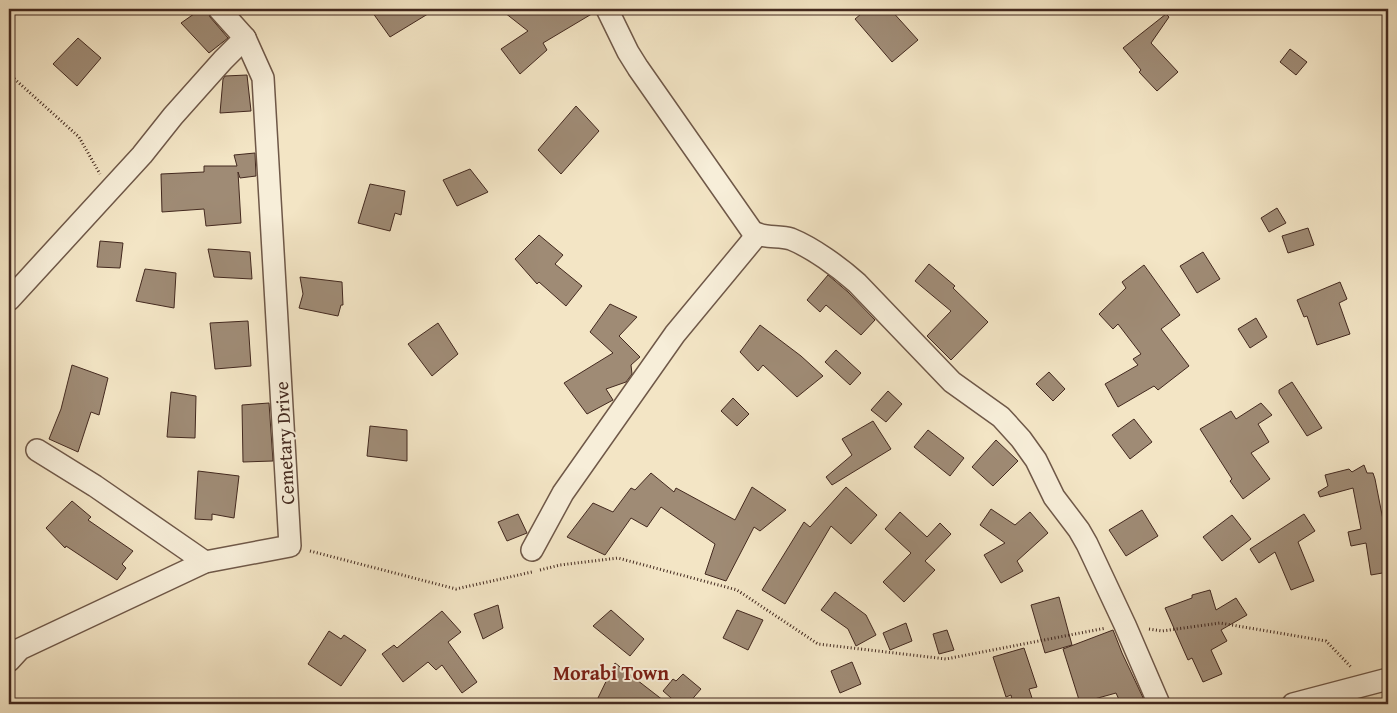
<svg xmlns="http://www.w3.org/2000/svg" width="1397" height="713" font-family="'Gentium Book Plus',serif">
  <style>
    .building { fill: #9f8b75; stroke: #43291f }
    .lines { fill: none; stroke-linecap: round; stroke-linejoin: round }
    .minor-casing { stroke: #6f5848; stroke-width: 24 }
    .path { stroke: #43291f; stroke-width: 3; stroke-dasharray: 1 2.5; stroke-linecap: butt }
    .minor { stroke: #f7eed9; stroke-width: 21 }
    .labels { text-anchor: middle; dominant-baseline: central; stroke-width: 4; stroke-linejoin: round; paint-order: stroke }
    .street-label { font-size: 19px; fill: #43291f; stroke: #f7eed9 }
    .neighbourhood-label { font-size: 20px; font-weight: bold; fill: #7a1f14; stroke: #f7eed9 }
  </style>
  <rect width="100%" height="100%" fill="#f3e5c5"/>
  <filter id="stains"><feTurbulence type="fractalNoise" baseFrequency=".004" numOctaves="4"/><feColorMatrix values="0 0 0 0 .2 0 0 0 0 .09 0 0 0 0 .02 0 0 0 .5 -.17"/></filter>
  <radialGradient id="worn" r=".72"><stop offset=".6" stop-color="#630" stop-opacity="0"/><stop offset="1" stop-color="#630" stop-opacity=".3"/></radialGradient>
  <!-- building -->
  <g class="building">
    <path d="M201,9H207L210,17L228,38L209,53L181,23Z"/>
    <path d="M370,9H436L390,37Z"/>
    <path d="M500,9H595V12L543,43L547,50L520,74L501,49L528,31Z"/>
    <path d="M867,9H890L918,40L892,62L855,19Z"/>
    <path d="M1166,14L1169,17L1151,43L1178,72L1157,91L1139,72L1141,70L1123,48Z"/>
    <path d="M78,38L101,58L77,86L53,64Z"/>
    <path d="M1290,49L1307,62L1296,75L1280,62Z"/>
    <path d="M247,75L251,111L220,113L223,79L225,76Z"/>
    <path d="M576,106L599,131L561,174L538,150Z"/>
    <path d="M255,153L256,176L240,178L238,172L241,223L206,226L204,209L162,212L161,174L204,172V166H237L234,155Z"/>
    <path d="M470,169L488,192L457,206L443,180Z"/>
    <path d="M370,184L405,191L401,215L395,213L390,231L358,223Z"/>
    <path d="M1277,208L1286,223L1269,232L1261,218Z"/>
    <path d="M1308,228L1314,245L1288,253L1282,236Z"/>
    <path d="M539,235L563,255L555,264L582,286L566,306L539,282L537,284L515,259Z"/>
    <path d="M100,241L123,243L120,268L97,267Z"/>
    <path d="M208,249L250,252L252,279L214,277Z"/>
    <path d="M1203,252L1220,279L1197,293L1180,266Z"/>
    <path d="M929,264L955,286L953,288L988,322L951,360L927,336L951,311L915,281Z"/>
    <path d="M1144,265L1180,315L1161,329L1189,366L1158,390L1154,386L1118,407L1105,384L1138,365L1133,359L1141,354L1118,324L1113,329L1099,314L1126,288L1122,282Z"/>
    <path d="M145,269L176,273L174,308L136,301Z"/>
    <path d="M828,275L848,292L875,320L861,335L826,305L820,312L807,300Z"/>
    <path d="M300,277L342,282L343,305H341L338,316L299,308L303,294Z"/>
    <path d="M1340,282L1347,299L1339,303L1350,334L1317,345L1307,316L1304,317L1297,300Z"/>
    <path d="M610,304L637,317L619,336L640,357L631,365L632,374L626,382L606,389L613,400L587,414L564,383L613,353L590,332Z"/>
    <path d="M1256,318L1267,337L1250,348L1238,329Z"/>
    <path d="M248,321L251,366L215,369L210,323Z"/>
    <path d="M438,323L458,354L432,376L408,344Z"/>
    <path d="M760,325L801,356L823,376L797,397L763,365L758,371L740,352Z"/>
    <path d="M836,350L861,373L850,385L825,362Z"/>
    <path d="M72,365L108,378L99,415L91,412L78,452L49,439L61,409Z"/>
    <path d="M1049,372L1065,389L1053,401L1036,384Z"/>
    <path d="M1292,382L1322,428L1307,436L1279,393V390Z"/>
    <path d="M888,391L902,404L886,422L871,410Z"/>
    <path d="M171,392L196,396L195,438L167,437Z"/>
    <path d="M733,398L749,414L737,426L721,411Z"/>
    <path d="M269,403L273,461L243,462L242,405Z"/>
    <path d="M1261,403L1272,415L1258,424L1269,442L1251,453L1270,479L1243,499L1230,481L1232,479L1200,429L1231,411L1236,419Z"/>
    <path d="M1134,419L1152,442L1130,459L1112,435Z"/>
    <path d="M873,421L891,449L832,485L826,477L852,455L842,439Z"/>
    <path d="M370,426L407,430V461L367,456Z"/>
    <path d="M928,430L964,458L950,476L914,447Z"/>
    <path d="M996,440L1018,461L993,486L972,467Z"/>
    <path d="M1364,465L1367,473H1373L1375,479L1387,540H1385L1388,557V572L1371,575L1366,543L1351,546L1348,532L1361,529L1353,488L1320,497L1318,492L1328,486L1325,475L1349,469L1352,472Z"/>
    <path d="M198,471L239,476L234,518L212,514V520L195,519Z"/>
    <path d="M651,473L674,492L676,488L735,520L752,487L786,510L760,531L754,527L726,581L705,574L715,544L661,507L647,527L631,518L605,555L567,537L593,503L613,512L631,488L635,490Z"/>
    <path d="M846,487L877,515L851,544L831,526L785,604L762,590L804,522L810,527Z"/>
    <path d="M72,501L91,517L88,520L133,551L122,564L126,568L117,580L66,546L65,548L46,528Z"/>
    <path d="M991,509L1015,525L1030,512L1048,533L1017,561L1023,571L1001,583L984,555L1005,543L980,525Z"/>
    <path d="M1142,510L1158,536L1126,556L1109,530Z"/>
    <path d="M900,512L927,537L940,523L951,534L925,561L935,570L904,602L883,582L911,553L885,529Z"/>
    <path d="M518,514L527,533L507,541L498,522Z"/>
    <path d="M1304,514L1315,531L1298,542L1314,581L1291,590L1275,552L1259,563L1250,549Z"/>
    <path d="M1232,515L1251,539L1222,561L1203,537Z"/>
    <path d="M1210,590L1216,610L1236,598L1247,615L1221,630L1227,641L1211,650L1222,674L1203,682L1192,658L1188,660L1165,608L1192,598V595Z"/>
    <path d="M835,592L866,615L876,635L856,646L848,629L821,610Z"/>
    <path d="M1059,597L1072,645L1045,653L1031,605Z"/>
    <path d="M498,605L503,628L483,639L474,614Z"/>
    <path d="M611,610L644,639L630,656L593,626Z"/>
    <path d="M737,610L763,620L748,650L723,638Z"/>
    <path d="M442,611L461,632L448,642L477,682L462,693L442,665L436,670L428,662L403,682L382,654L394,645L397,648Z"/>
    <path d="M906,623L912,641L890,650L883,633Z"/>
    <path d="M947,630L954,650L939,654L933,634Z"/>
    <path d="M1113,630L1122,653L1146,704H1121L1116,693L1080,703L1063,649Z"/>
    <path d="M329,631L341,639L344,635L366,650L341,686L308,664Z"/>
    <path d="M1024,648L1037,687L1029,689L1034,704H1013L1011,695L1006,697L993,657Z"/>
    <path d="M852,662L861,684L840,693L831,671Z"/>
    <path d="M615,663L668,704H605L597,700Z"/>
    <path d="M683,674L701,689L688,704H678L663,691L673,679L676,681Z"/>
  </g>
  <g class="lines">
    <!-- minor casing -->
    <g class="minor-casing">
      <g id="minor">
        <path d="M607,9L628,52L638,68L752,231C763,239 778,235 791,239C813,248 839,267 857,283L952,382L1001,417L1021,439L1036,460L1054,497L1079,530L1087,544L1125,625L1159,704"/>
        <path d="M9,300L142,155L173,116L223,60L245,38"/>
        <path d="M37,450L95,486L205,562"/>
        <path d="M532,550L563,493L675,334L757,235"/>
        <path d="M9,661L20,649L205,562L290,546L263,78L245,38L219,9"/>
        <path d="M1293,704L1388,679"/>
      </g>
    </g>
    <!-- path -->
    <g class="path">
      <path d="M9,74L79,137L100,174"/>
      <path d="M310,551L456,589L532,572"/>
      <path d="M540,570L560,565L618,558L737,590L818,644L946,659L1106,628"/>
      <path d="M1149,629L1162,631L1220,623L1326,641L1352,668"/>
    </g>
    <!-- minor -->
    <use href="#minor" class="minor"/>
  </g>
  <g class="labels">
    <!-- street labels -->
    <g class="street-label">
      <text transform="translate(284 443) rotate(-93)">Cemetary Drive</text>
    </g>
    <!-- neighbourhood labels -->
    <g class="neighbourhood-label">
      <text x="611" y="672">Morabi Town</text>
    </g>
  </g>
  <!-- margin -->
  <rect width="1397" height="713" fill="none" stroke="#f3e5c5" stroke-width="30"/>
  <rect x="10" y="10" width="1377" height="693" fill="none" stroke="#43291f" stroke-width="2.5"/>
  <rect x="15" y="15" width="1367" height="683" fill="none" stroke="#43291f"/>
  <rect width="100%" height="100%" filter="url(#stains)"/>
  <rect width="100%" height="100%" fill="url(#worn)"/>
</svg>
